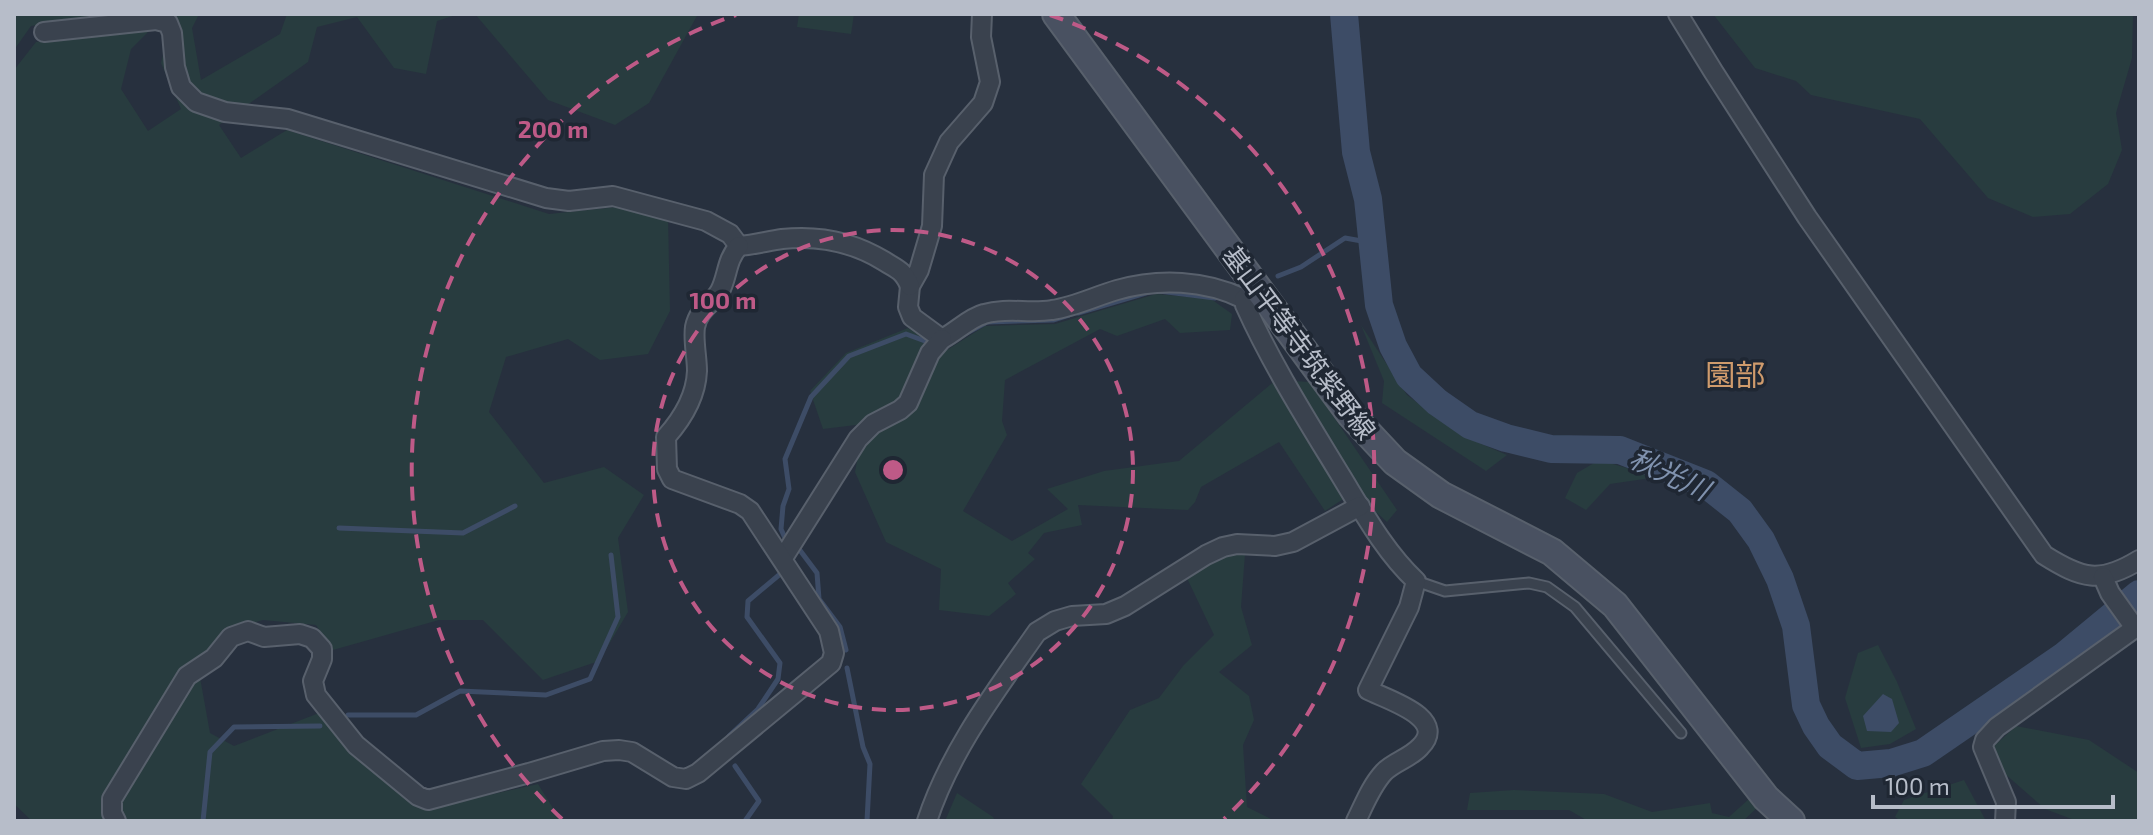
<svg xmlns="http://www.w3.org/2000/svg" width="2153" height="835" font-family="'Exo 2','Noto Sans JP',sans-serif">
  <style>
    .green { fill: #283c3f; fill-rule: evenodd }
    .water { fill: #3d4c66 }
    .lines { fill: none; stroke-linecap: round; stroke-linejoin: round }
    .stream { stroke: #3d4c66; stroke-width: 5 }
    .river { stroke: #3d4c66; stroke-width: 28 }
    .lane-casing { stroke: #58606c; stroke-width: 13 }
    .street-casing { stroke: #58606c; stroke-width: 22 }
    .secondary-casing { stroke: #58606c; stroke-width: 30 }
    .lane { stroke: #3a424e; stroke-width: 9 }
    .street { stroke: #3a424e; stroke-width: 18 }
    .secondary { stroke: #495161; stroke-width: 26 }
    .ring { fill: none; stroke: #be5a87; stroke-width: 4; stroke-dasharray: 14 10 }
    .labels { text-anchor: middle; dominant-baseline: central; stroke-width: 7; stroke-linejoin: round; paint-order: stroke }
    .street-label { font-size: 26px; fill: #b7bdc9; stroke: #1f2733 }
    .water-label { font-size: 28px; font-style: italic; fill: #8092ae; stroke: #1f2733 }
    .quarter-label { font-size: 30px; fill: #cf9b6c; stroke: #1f2733 }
    .centre { fill: #be5a87; stroke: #1f2733; stroke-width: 4 }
    .ring-label { font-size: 24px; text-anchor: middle; font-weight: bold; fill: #be5a87; stroke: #1f2733; stroke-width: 7; stroke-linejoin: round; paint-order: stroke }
  </style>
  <rect width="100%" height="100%" fill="#27303e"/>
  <!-- green -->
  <g class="green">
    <path d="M14,14H199L192,28L201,80L280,34L287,14H459L437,21L426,74L394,68L357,17L317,27L308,62L219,125L241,158L287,130L549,214L617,207L668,217L670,311L648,354L600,360L568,339L506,357L489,412L544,483L604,467L644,495L618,538L628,612L599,661L543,680L483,620H439L333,650L316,625L263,620L226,630L199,672L210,733L234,746L319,713L426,809L538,784L561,821H32L14,804V70L36,42L114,31L99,16L31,26L14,50ZM154,26L168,35L161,63L181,109L148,131L121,89L131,49Z"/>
    <path d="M475,14H698L649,103L615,125L548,100Z"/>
    <path d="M799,14H854L851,34L797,27Z"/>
    <path d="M1713,14H2133L2132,58L2116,113L2122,150L2108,184L2070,214L2033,217L1988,198L1920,119L1811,95L1796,81L1755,68Z"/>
    <path d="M1156,294L1211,299L1232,314L1230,330L1180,333L1165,319L1117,336L1100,329L1005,380L1002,421L1007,435L963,511L1012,541L1068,509L1047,489L1104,471L1179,461L1276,380L1310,382L1397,510L1387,522L1354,492L1325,511L1279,442L1201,487L1195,502L1188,510L1078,505L1082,525L1044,533L1028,553L1035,559L1008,583L1016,594L989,616L939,610L941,569L886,542L855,472L864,424L823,429L810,391L846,353L908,328L947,350L985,326L1055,324Z"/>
    <path d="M1361,325L1407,395L1461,435L1507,455L1486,471L1382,403L1384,381Z"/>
    <path d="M1599,460L1658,477L1610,484L1586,510L1565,498L1577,473Z"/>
    <path d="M1245,554L1241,607L1252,645L1219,672L1249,696L1254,720L1243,745L1247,807L1275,821H1112L1113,816L1081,784L1130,710L1159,698L1183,666L1214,635L1186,576L1216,555Z"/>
    <path d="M1878,645L1897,682L1916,729L1890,744L1861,748L1845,698L1858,653Z"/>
    <path d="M2016,726L2089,740L2139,773V821H2077L2045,809L2004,773L1992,748Z"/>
    <path d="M1964,780L1986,821H1901L1895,817L1904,800Z"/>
    <path d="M1514,790L1604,794L1652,812L1710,803L1712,813L1729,817L1749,799L1760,805L1743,821H1588L1569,810H1467L1470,793Z"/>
    <path d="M957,793L993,817L995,821H945Z"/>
  </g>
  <!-- water -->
  <path class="water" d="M1883,694L1892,699L1899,723L1891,732L1867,731L1863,716Z"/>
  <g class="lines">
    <!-- stream -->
    <g class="stream">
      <path d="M1278,276L1301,267L1345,238L1373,243"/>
      <path d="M1159,291L1215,298"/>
      <path d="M1078,313L1149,292"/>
      <path d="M963,335L987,322L1053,320L1069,315"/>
      <path d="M339,528L463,533L515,506"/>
      <path d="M785,538L781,529L783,506L789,489L785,459L811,397L849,356L906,334L925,341"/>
      <path d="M799,549L817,573L819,599L840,627L846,650"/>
      <path d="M847,668L863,747L870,764L867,821"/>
      <path d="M348,715H416L460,691L546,695L590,679L618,617L611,555"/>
      <path d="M729,736L758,709L778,679L780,663L747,617L748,601L779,575"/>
      <path d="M735,766L759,801L745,821"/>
      <path d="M203,821L210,752L234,727L320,726"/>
    </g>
    <!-- river -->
    <path class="river" d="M1344,14L1356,152L1368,199L1379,305L1393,346L1409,376L1437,402L1470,425L1506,438L1551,449L1620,450L1706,484L1740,511L1761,540L1780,579L1796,626L1806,705L1816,726L1830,746L1857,766L1891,763L1923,753L2064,656L2139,594"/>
    <!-- lane casing -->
    <g class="lane-casing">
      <path id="lane" d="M1416,581L1445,591L1529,583L1547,587L1575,607L1681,733"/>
    </g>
    <!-- street casing -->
    <g class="street-casing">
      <g id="street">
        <path d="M982,14L981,37L990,82L983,103L949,142L934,175L932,226L919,270L910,286L908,307L912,317L942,339C956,332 969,318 984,314C1007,307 1029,314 1052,310C1074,307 1096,296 1117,290C1159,278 1205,280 1244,299"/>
        <path d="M1678,14L1713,71L1807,217L2044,555C2082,579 2100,584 2139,560"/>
        <path d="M44,32L156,20L168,23L172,33L175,67L181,87L196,102L225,112L288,119L546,198L569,201L613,196L706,221L730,234L739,246C754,245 768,241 782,239C819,235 853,242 884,261C898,270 903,270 910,286"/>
        <path d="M1252,291L1244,299L1245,305C1272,365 1307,420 1341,476C1363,512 1385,552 1416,581L1409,607L1368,690C1388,700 1449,718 1420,747C1410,758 1394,762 1384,772C1371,786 1364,805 1356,821"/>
        <path d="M783,558L858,439L873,424L900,410L908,403L930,353L942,339"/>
        <path d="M116,821L112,813V799L187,676L214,658L231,637L248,631L264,637L300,634L312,638L322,649V659L313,681L316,695L356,745L418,796L428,800L529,773L603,751L619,750L632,752L673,777L686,779L698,773L831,663L834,653L829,631L750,511L740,504L672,479L667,469L666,437C682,419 696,396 697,371C697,357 693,340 695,327C699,308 712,305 720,291C728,276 726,260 739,246"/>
        <path d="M927,821C950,751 995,692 1037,632L1055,621L1072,616L1106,614L1125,606L1206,555L1223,547L1237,544L1275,546L1293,542L1360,506"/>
        <path d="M2005,821L2006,802L1983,747L1985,740L1997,727L2135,628L2110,593L2103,577"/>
      </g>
    </g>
    <!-- secondary casing -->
    <g class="secondary-casing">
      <path id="secondary" d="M1056,14L1351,415L1395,462L1441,495L1552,552L1615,605L1766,798L1791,821"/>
    </g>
    <!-- lane -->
    <use href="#lane" class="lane"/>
    <!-- street -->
    <use href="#street" class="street"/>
    <!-- secondary -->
    <use href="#secondary" class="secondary"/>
  </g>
  <!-- distance rings -->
  <g class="ring">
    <circle cx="893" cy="470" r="240"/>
    <path d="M562 819A481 481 0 0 1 736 15M1050 15A481 481 0 0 1 1224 819"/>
  </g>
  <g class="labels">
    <!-- street labels -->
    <g class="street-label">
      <text transform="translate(1300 342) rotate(53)">基山平等寺筑紫野線</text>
    </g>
    <!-- water labels -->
    <g class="water-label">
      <text transform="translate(1670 473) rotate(25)">秋光川</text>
    </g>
    <!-- quarter labels -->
    <g class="quarter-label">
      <text x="1735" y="374">園部</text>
    </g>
  </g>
  <circle cx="893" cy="470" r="12" class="centre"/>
  <g class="ring-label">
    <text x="553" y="138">200 m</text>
    <text x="723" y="309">100 m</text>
  </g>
  <!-- border -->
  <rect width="2153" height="835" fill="none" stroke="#b7bdc9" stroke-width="32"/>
  <!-- scale -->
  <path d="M1873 795v12h240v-12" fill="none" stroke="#b7bdc9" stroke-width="4"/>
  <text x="1885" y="795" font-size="24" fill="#b7bdc9" stroke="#1f2733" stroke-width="6" paint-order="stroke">100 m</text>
</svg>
